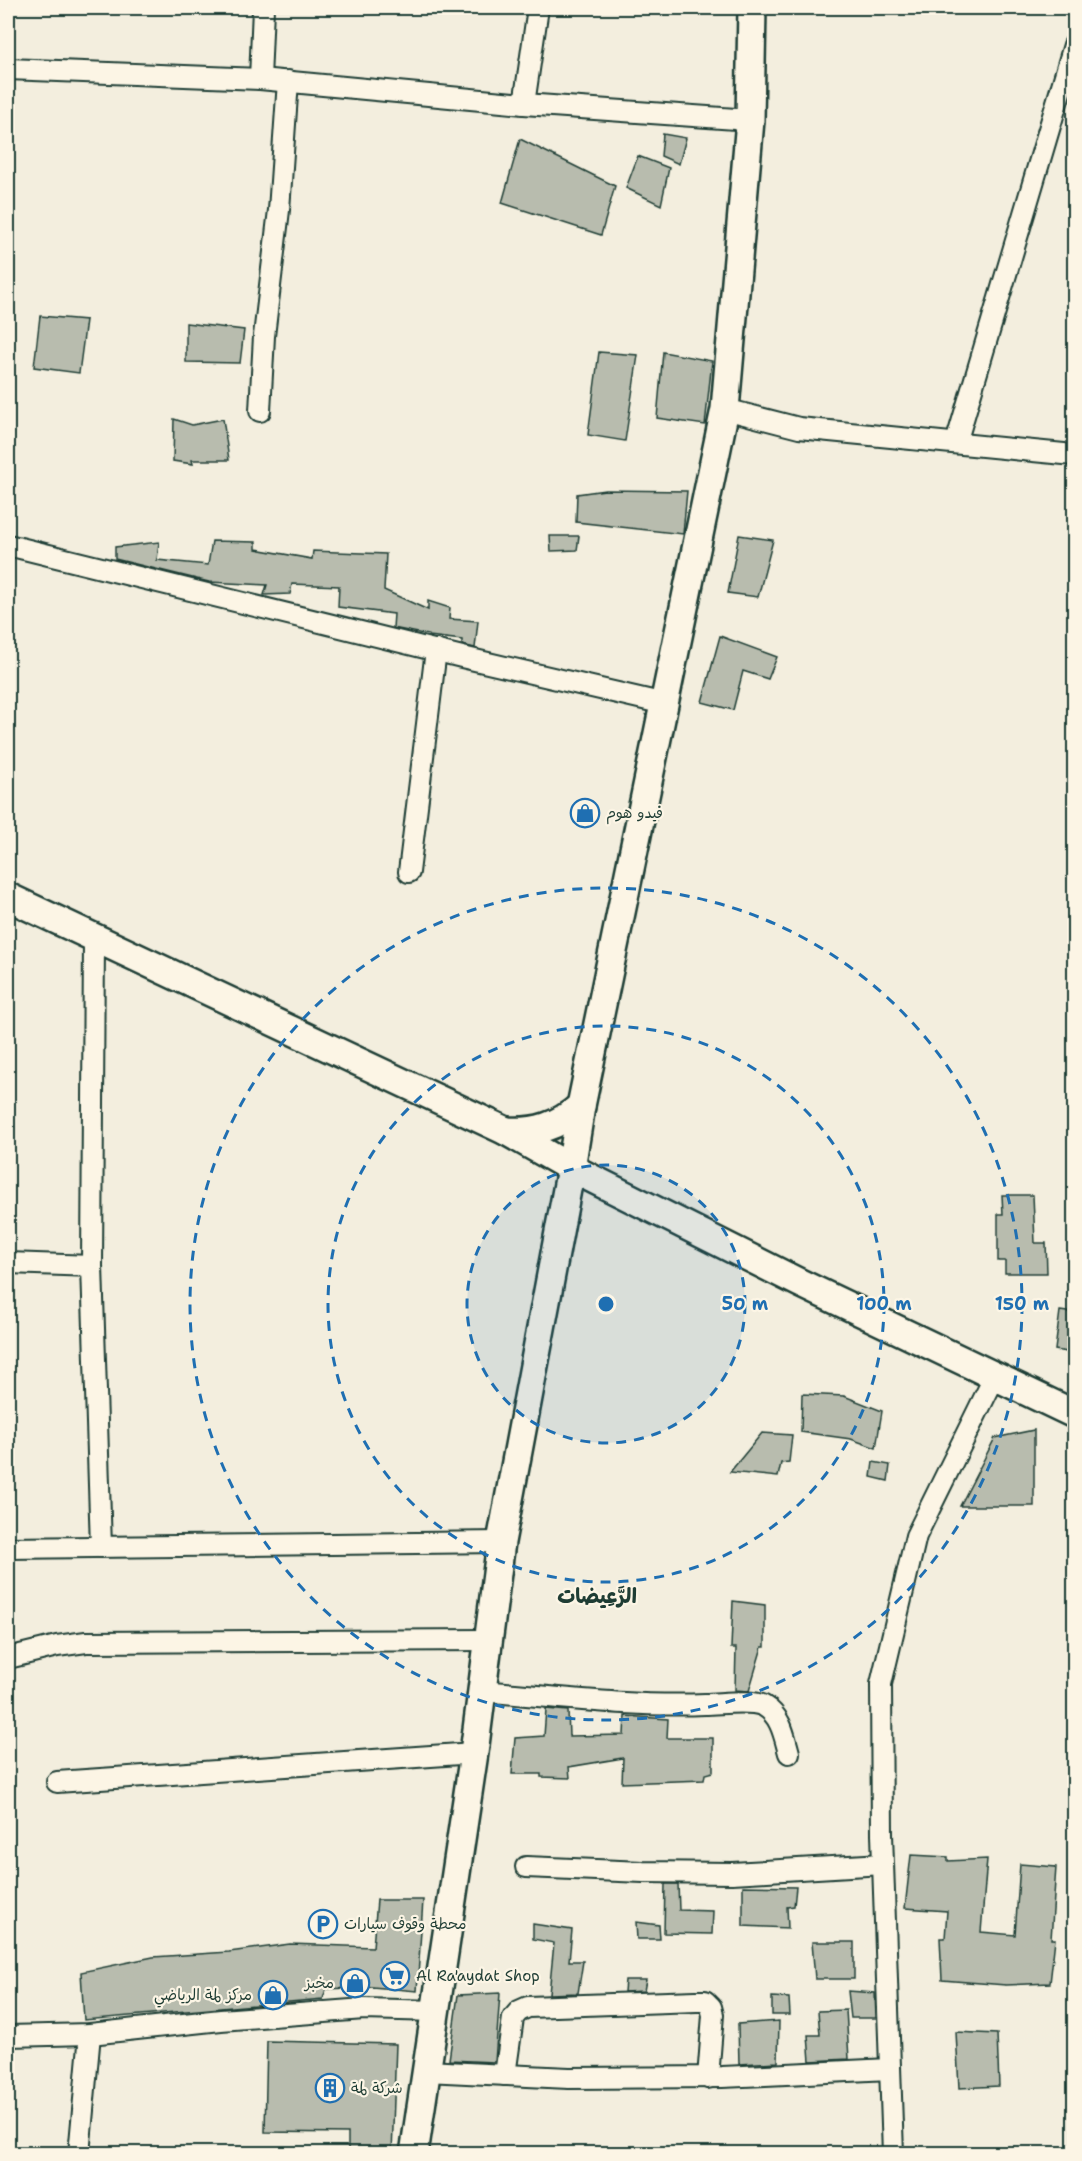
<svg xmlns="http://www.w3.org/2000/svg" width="1082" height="2161" font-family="'Shantell Sans','Playpen Sans Arabic',sans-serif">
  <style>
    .building { fill: #b8bcae; stroke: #1f3d34; stroke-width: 1.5 }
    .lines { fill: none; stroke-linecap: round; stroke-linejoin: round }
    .street-casing { stroke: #1f3d34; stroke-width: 24 }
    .secondary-casing { stroke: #1f3d34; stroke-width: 32 }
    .street { stroke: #fcf5e5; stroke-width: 20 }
    .secondary { stroke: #fcf5e5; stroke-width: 27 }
    .ring { fill: none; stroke: #1f6fb2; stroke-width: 3; stroke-dasharray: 10 8 }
    .labels { text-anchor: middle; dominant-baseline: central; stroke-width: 4.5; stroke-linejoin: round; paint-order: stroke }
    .poi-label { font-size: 15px; fill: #1f3d34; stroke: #fcf5e5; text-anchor: start }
    .district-label { font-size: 21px; font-weight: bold; fill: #1f3d34; stroke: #fcf5e5 }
    .centre { fill: #1f6fb2; stroke: #fcf5e5; stroke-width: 3 }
    .ring-label { font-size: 18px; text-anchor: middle; font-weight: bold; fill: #1f6fb2; stroke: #fcf5e5; stroke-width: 4.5; stroke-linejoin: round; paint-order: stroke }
  </style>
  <rect width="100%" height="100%" fill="#f3eede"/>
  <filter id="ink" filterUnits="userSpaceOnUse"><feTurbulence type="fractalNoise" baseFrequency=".0167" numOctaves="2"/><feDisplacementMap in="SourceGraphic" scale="12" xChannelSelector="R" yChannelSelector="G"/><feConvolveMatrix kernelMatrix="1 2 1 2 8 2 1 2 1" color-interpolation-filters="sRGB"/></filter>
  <g filter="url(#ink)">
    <!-- building -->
    <g class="building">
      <path d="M663,134L686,138L679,164L661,156Z"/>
      <path d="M520,139L615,186L601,235L502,203Z"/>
      <path d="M638,156L669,168L661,205L626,188Z"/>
      <path d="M40,316L86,320L79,373L34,367Z"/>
      <path d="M186,323L244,330L240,363L186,362Z"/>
      <path d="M599,352L638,355L625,441L588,435Z"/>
      <path d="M663,352L712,361L705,425L657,418Z"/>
      <path d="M174,419L192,425L223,419L229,460H192L193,464L173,461Z"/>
      <path d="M605,490L687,491L683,534L576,522L577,494Z"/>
      <path d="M739,535L773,540L758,597L728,593Z"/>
      <path d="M550,536H579L577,550L551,551Z"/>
      <path d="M212,541L256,542V549L312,559L313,551L386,554L384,590L428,610V601L450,608L449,619L478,621L475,648L462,645V640L429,636V635L393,628L394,614L338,607L339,586L292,584L290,594L264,595L267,585L209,582L115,559V547L159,542L157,560L208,565Z"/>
      <path d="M720,636L777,657L768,679L743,671L733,710L702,702Z"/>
      <path d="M1002,1195H1033L1035,1243H1046L1047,1273H1005V1261H998V1214H1003Z"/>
      <path d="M1060,1311L1074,1313V1353L1055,1350Z"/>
      <path d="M802,1394L844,1396L882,1411L876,1448L851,1439L801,1432Z"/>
      <path d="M1034,1430V1506H960L995,1438Z"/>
      <path d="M762,1433L792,1435L789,1462L781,1463L778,1477L730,1472Z"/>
      <path d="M873,1462L890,1465L888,1481L871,1477Z"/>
      <path d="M733,1601L765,1605V1647H762L749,1691L735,1690L736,1648H731Z"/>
      <path d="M546,1709L568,1711L569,1736L624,1735L625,1716L668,1719L667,1738H713V1772L705,1774L704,1780L622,1783L623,1758L569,1767L570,1778L541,1777V1774H512L515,1738L544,1736Z"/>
      <path d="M911,1855L948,1857V1861L987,1859L981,1932L1015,1935L1020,1864L1056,1867L1051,1939H1055L1050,1983L1006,1985L942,1980L940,1938H945L947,1911L905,1908Z"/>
      <path d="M665,1884H678L679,1910L713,1911L712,1934L664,1933Z"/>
      <path d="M743,1886L796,1887L794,1906L787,1907L788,1928L743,1926Z"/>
      <path d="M377,1900H423L417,1991L372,1987L326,1989L323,1999L84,2020L81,1972L153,1957L229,1952L290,1944L373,1947Z"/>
      <path d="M636,1922L659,1925L660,1939H637Z"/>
      <path d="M533,1924L572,1930L569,1961H583L578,1993L549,1994L554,1943L533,1939Z"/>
      <path d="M812,1942H854V1979H815Z"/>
      <path d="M625,1980H646L644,1991L624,1992Z"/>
      <path d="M848,1991L875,1993L876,2018H851Z"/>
      <path d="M500,1993L495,2062L449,2060L458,1995Z"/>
      <path d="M772,1997L789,1998L790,2015H772Z"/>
      <path d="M846,2010L849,2059L810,2061L808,2035H820L818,2011Z"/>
      <path d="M779,2021L778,2062L739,2064L738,2024Z"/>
      <path d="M956,2032L997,2034L999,2086L959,2088Z"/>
      <path d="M267,2041L396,2044L392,2154H348V2133L265,2132Z"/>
    </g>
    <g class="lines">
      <!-- street casing -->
      <g class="street-casing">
        <g id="street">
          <path d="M8,69L260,79L524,104L750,120"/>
          <path d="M260,79L263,8"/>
          <path d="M524,104L538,8"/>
          <path d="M725,409L799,428L1074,455"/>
          <path d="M260,411L264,336L279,210L288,81"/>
          <path d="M956,443L1074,45"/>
          <path d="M8,545L462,657L665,704"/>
          <path d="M409,872L436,650"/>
          <path d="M94,940L92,1266L101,1547"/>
          <path d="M8,1263L92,1266"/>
          <path d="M8,1548L501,1542"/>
          <path d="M8,1658L57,1646L86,1642L488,1640"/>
          <path d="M481,1691C555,1697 631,1707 705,1704C720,1704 751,1699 764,1706C781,1716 784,1735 789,1753"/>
          <path d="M57,1782L474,1753"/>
          <path d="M526,1867L643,1872L732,1873L883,1864"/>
          <path d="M8,2036L90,2034L221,2020L364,2009L436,2011"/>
          <path d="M426,2071L569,2078L722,2077L890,2069"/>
          <path d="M505,2075L513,2018L519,2011L528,2007L696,2001H705L711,2007L713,2015L708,2078"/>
          <path d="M79,2154L90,2034"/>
          <path d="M893,2154L882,1834L881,1684L916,1536L995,1376"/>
        </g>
      </g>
      <!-- secondary casing -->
      <g class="secondary-casing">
        <g id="secondary">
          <path d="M8,897L506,1131L571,1168L800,1283L1074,1414"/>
          <path d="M506,1131C537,1133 558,1126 581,1106"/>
          <path d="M414,2154L474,1753L501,1542L571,1168L581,1106L725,409L750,120L752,8"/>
        </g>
      </g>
      <!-- street -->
      <use href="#street" class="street"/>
      <!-- secondary -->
      <use href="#secondary" class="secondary"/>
    </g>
  </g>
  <!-- distance rings -->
  <circle cx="606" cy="1304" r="139" fill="#1f6fb2" fill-opacity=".12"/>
  <g class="ring">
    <circle cx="606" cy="1304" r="139"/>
    <circle cx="606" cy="1304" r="278"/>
    <circle cx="606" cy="1304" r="416"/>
  </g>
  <!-- icons -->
  <defs>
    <g id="shop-ring" transform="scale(1.5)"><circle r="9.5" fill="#fcf5e5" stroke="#1f6fb2" stroke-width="1.5"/><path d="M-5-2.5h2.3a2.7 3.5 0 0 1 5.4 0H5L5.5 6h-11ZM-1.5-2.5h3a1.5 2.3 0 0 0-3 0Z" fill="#1f6fb2"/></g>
    <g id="parking-ring" transform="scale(1.5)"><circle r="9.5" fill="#fcf5e5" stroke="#1f6fb2" stroke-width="1.5"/><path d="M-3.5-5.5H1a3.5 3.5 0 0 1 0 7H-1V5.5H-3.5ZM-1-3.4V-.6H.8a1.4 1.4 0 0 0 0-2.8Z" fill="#1f6fb2"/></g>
    <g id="supermarket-ring" transform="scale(1.5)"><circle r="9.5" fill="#fcf5e5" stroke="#1f6fb2" stroke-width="1.5"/><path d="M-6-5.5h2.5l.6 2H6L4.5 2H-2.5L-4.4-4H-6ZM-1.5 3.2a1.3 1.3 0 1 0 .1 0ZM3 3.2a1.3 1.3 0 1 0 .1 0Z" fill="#1f6fb2"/></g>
    <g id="building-ring" transform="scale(1.5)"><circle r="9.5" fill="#fcf5e5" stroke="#1f6fb2" stroke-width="1.5"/><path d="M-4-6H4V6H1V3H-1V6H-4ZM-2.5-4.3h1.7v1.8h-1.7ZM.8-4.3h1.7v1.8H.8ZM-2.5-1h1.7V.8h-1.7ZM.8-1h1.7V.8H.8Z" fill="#1f6fb2"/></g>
  </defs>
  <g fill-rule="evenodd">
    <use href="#shop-ring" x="585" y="813"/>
    <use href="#parking-ring" x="323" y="1924"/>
    <use href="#supermarket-ring" x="395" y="1976"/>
    <use href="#shop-ring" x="355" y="1983"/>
    <use href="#shop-ring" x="273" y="1995"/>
    <use href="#building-ring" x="330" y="2088"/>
  </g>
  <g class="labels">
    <!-- poi labels -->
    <g class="poi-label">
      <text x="606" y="813">فيدو هوم</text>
      <text x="344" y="1924">محطة وقوف سيارات</text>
      <text x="416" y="1976">Al Ra'aydat Shop</text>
      <text x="334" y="1983" text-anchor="end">مخبز</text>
      <text x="252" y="1995" text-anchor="end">مركز لمة الرياضي</text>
      <text x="351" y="2088">شركة لمة</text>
    </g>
    <!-- district labels -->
    <g class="district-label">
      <text x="597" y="1596">الرَّعِيضات</text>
    </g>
  </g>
  <circle cx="606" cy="1304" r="9" class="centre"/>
  <g class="ring-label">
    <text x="745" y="1310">50 m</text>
    <text x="884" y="1310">100 m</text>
    <text x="1022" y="1310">150 m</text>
  </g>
  <!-- margin -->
  <rect width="1082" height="2161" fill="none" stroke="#fcf5e5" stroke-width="30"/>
  <rect x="15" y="15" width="1052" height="2131" fill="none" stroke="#1f3d34" stroke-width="2" filter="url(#ink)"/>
</svg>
